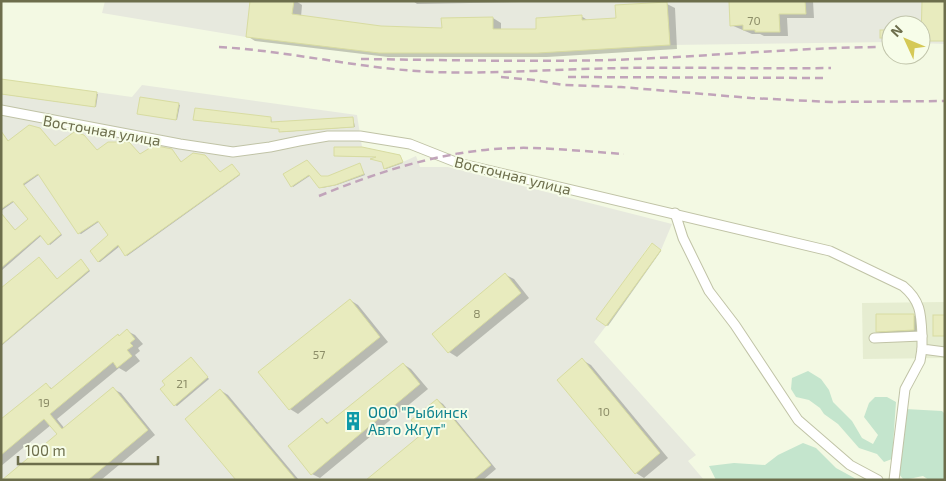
<svg xmlns="http://www.w3.org/2000/svg" width="946" height="481" font-family="'Exo 2',sans-serif">
  <style>
    .residential { fill: #e6edd1 }
    .industrial { fill: #e7e9de }
    .green { fill: #c4e5cd }
    .shadow { fill: #0003 }
    .building { fill: #e8ebbe; stroke: #d8dca1 }
    .lines { fill: none; stroke-linecap: round; stroke-linejoin: round }
    .minor-casing { stroke: #c0c3a6; stroke-width: 11 }
    .minor { stroke: #fff; stroke-width: 9 }
    .rail { stroke: #c1a4ba; stroke-width: 2.5; stroke-dasharray: 8 5; stroke-linecap: butt }
    .labels { text-anchor: middle; dominant-baseline: central; stroke-width: 4; stroke-linejoin: round; paint-order: stroke }
    .number-label { font-size: 12px; fill: #8c8d68 }
    .street-label { font-size: 15px; fill: #6d6e4c; stroke: #f7fde9 }
    .culture-label { font-size: 15px; fill: #0d838f; stroke: #f7fde9; text-anchor: start }
  </style>
  <rect width="100%" height="100%" fill="#f3f9e3"/>
  <!-- residential -->
  <path class="residential" d="M945,302V358L863,359L862,303Z"/>
  <!-- industrial -->
  <g class="industrial">
    <path d="M105,1H945V44L921,43V25H891V42L670,45L538,53H379L246,37L102,13Z"/>
    <path d="M1,79L132,97L142,85L357,115L362,147L400,155L403,162L416,156L420,167H448L672,224L661,250L651,243L597,319L606,326L594,342L696,455L688,461L704,480H1Z"/>
  </g>
  <!-- green -->
  <g class="green">
    <path d="M808,371L821,379L829,390L833,402L852,421L862,438L873,444L878,435L864,417L869,403L875,397H887L896,402L892,459L884,462L877,454L859,448L838,424L824,414L820,408L809,400L796,397L791,389L792,378Z"/>
    <path d="M905,409L942,411L945,414V480H929L923,476L904,480L897,472Z"/>
    <path d="M803,443L816,448L836,468L858,480H716L709,466L734,463L765,465L778,455Z"/>
  </g>
  <!-- shadow -->
  <g class="shadow">
    <path d="M252,1H296L302,5L301,17L381,28L443,30L493,18L501,23V30H538L581,16L589,21L618,19L667,4L675,8L677,49L547,57H388L255,41L247,36Z"/>
    <path d="M413,1H522V2L417,4Z"/>
    <path d="M813,1L814,18H787L788,36H764L760,34H752L731,25L764,2Z"/>
    <path d="M1,81L96,94H98L96,107L1,94Z"/>
    <path d="M178,104L180,105L177,120L140,114Z"/>
    <path d="M271,118L272,123L353,118L355,127L282,132L280,129L194,120Z"/>
    <path d="M1,131L9,142L141,156L172,150L182,163L205,156L221,173L232,165L240,175L127,256L120,246L100,262H98L110,236L100,221L81,234L79,233L40,174L23,186L62,235L50,245L42,235L1,271V213L16,231L30,219L15,201L1,211Z"/>
    <path d="M335,156H399L403,163L386,169L383,162L379,157Z"/>
    <path d="M307,161L322,177H328L360,165L365,175L337,185L322,188L311,175L293,187L285,175Z"/>
    <path d="M652,245L661,251L608,326L598,319Z"/>
    <path d="M39,258L58,280L82,261L90,271L1,346V290Z"/>
    <path d="M506,275L514,279L529,298L457,357L449,352Z"/>
    <path d="M350,300L358,305L388,342L298,414L290,409L260,373Z"/>
    <path d="M913,315L917,317V332L881,333L877,331Z"/>
    <path d="M127,331L135,335L143,344L138,348L140,351L135,355L140,361L126,372L119,368L57,419L65,429L113,389L121,393L155,435L101,480H4L59,434L51,425L1,466V422L46,385L53,389L118,335L120,336Z"/>
    <path d="M192,359L209,379L177,406L175,405Z"/>
    <path d="M582,360L591,365L668,458L644,478L636,473Z"/>
    <path d="M403,364L411,369L428,389L320,478L312,474L323,420L330,424Z"/>
    <path d="M220,390L228,395L299,480H237Z"/>
    <path d="M437,400L443,404L496,469L483,480H368L424,435Z"/>
  </g>
  <!-- building -->
  <g class="building">
    <path d="M250,1H294L292,14L381,26L442,28L441,18L493,17V29H536V18L582,15V20L616,18L615,5L667,2L670,45L538,53H379L246,37Z"/>
    <path d="M729,1H805L806,14H779L780,32H755V30H743V25L730,26Z"/>
    <path d="M922,1H945V41H921Z"/>
    <rect x="880" y="30" width="11" height="8"/>
    <path d="M1,79L97,92L95,107L1,94Z"/>
    <path d="M140,97L179,103L176,120L137,114Z"/>
    <path d="M195,108L271,117V122L353,117L354,127L279,132V129L193,120Z"/>
    <path d="M29,125L40,128L55,146L74,132L84,135L97,150L108,142H129L140,154L153,146H157L172,149L181,162L193,153L205,155L220,172L232,164L240,174L125,256L118,245L98,262L90,251L108,235L98,221L78,234L38,174L23,184L61,234L48,245L40,235L1,268V213L15,230L28,219L13,201L1,209V131L8,141Z"/>
    <path d="M334,147H362L400,155L403,162L384,169L382,162L370,159L376,157L334,156Z"/>
    <path d="M307,160L321,176H328L360,163L364,174L335,185L319,188L309,175L291,187L283,174Z"/>
    <path d="M652,243L661,250L606,326L596,319Z"/>
    <path d="M39,257L57,279L81,259L89,270L1,345V288Z"/>
    <path d="M505,273L521,293L448,353L432,334Z"/>
    <path d="M350,299L380,337L289,410L258,372Z"/>
    <path d="M876,314H914V330L876,332Z"/>
    <rect x="933" y="315" width="12" height="21"/>
    <path d="M127,329L135,339L130,343L133,346L127,350L132,356L117,368L113,362L50,414L62,429L113,387L148,430L88,480H2L57,434L44,419L1,455V419L46,383L51,389L118,334L119,336Z"/>
    <path d="M191,357L208,377L174,406L160,389L165,385L162,381Z"/>
    <path d="M582,358L660,453L635,474L557,380Z"/>
    <path d="M403,363L420,384L311,475L288,446L322,418L327,424Z"/>
    <path d="M220,389L296,480H236L185,419Z"/>
    <path d="M437,399L491,465L473,480H366L422,434L411,420Z"/>
  </g>
  <g class="lines">
    <!-- minor casing -->
    <g class="minor-casing">
      <g id="minor">
        <path d="M1,110L180,144L233,152L270,147L299,141L328,136H360L410,144L458,163L830,251L903,286C921,301 921,314 922,336"/>
        <path d="M675,213L683,238L709,291L735,325L798,420L850,465L878,480"/>
        <path d="M874,338L922,336V349L945,352"/>
        <path d="M894,480L905,389L920,361L922,349"/>
      </g>
    </g>
    <!-- minor -->
    <use href="#minor" class="minor"/>
    <!-- rail -->
    <g class="rail">
      <path d="M219,47C290,51 361,69 433,72C496,74 560,69 623,68C692,67 762,69 831,68"/>
      <path d="M361,59C444,60 528,62 611,60C701,57 790,48 880,47"/>
      <path d="M501,77L534,80L563,85L621,87L751,98L831,102L945,101"/>
      <path d="M568,77L828,78"/>
      <path d="M319,196C387,168 459,146 533,148C563,149 594,152 624,154"/>
    </g>
  </g>
  <!-- icons -->
  <defs>
    <g id="building-bare" transform="scale(1.5)"><path d="M-4-6H4V6H1V3H-1V6H-4ZM-2.5-4.3h1.7v1.8h-1.7ZM.8-4.3h1.7v1.8H.8ZM-2.5-1h1.7V.8h-1.7ZM.8-1h1.7V.8H.8Z" fill="#0f9aa8" stroke="#f7fde9" stroke-width="2.5" paint-order="stroke"/></g>
  </defs>
  <g fill-rule="evenodd">
    <use href="#building-bare" x="353" y="421"/>
  </g>
  <g class="labels">
    <!-- number labels -->
    <g class="number-label">
      <text x="754" y="20">70</text>
      <text x="477" y="313">8</text>
      <text x="319" y="354">57</text>
      <text x="182" y="383">21</text>
      <text x="44" y="402">19</text>
      <text x="604" y="411">10</text>
    </g>
    <!-- street labels -->
    <g class="street-label">
      <text transform="translate(102 130) rotate(10)">Восточная улица</text>
      <text transform="translate(513 175) rotate(14)">Восточная улица</text>
    </g>
    <!-- culture labels -->
    <g class="culture-label">
      <text x="368" y="412">ООО "Рыбинск<tspan x="368" dy="17">Авто Жгут"</tspan></text>
    </g>
  </g>
  <!-- border -->
  <rect width="946" height="481" fill="none" stroke="#6d6e4c" stroke-width="5"/>
  <!-- north arrow -->
  <g transform="translate(906 40) rotate(314)"><circle r="24" fill="#f7fde9" stroke="#c0c4aa"/>
  <path d="M0-4L9 19L0 12L-9 19Z" fill="#d5c956"/>
  <text y="-8" font-size="14" font-weight="bold" text-anchor="middle" fill="#6d6e4c">N</text>
  </g>
  <!-- scale -->
  <path d="M18 456v8h140v-8" fill="none" stroke="#6d6e4c" stroke-width="2.5"/>
  <text x="25" y="456" font-size="15" fill="#6d6e4c" stroke="#f7fde9" stroke-width="4" paint-order="stroke">100 m</text>
</svg>
